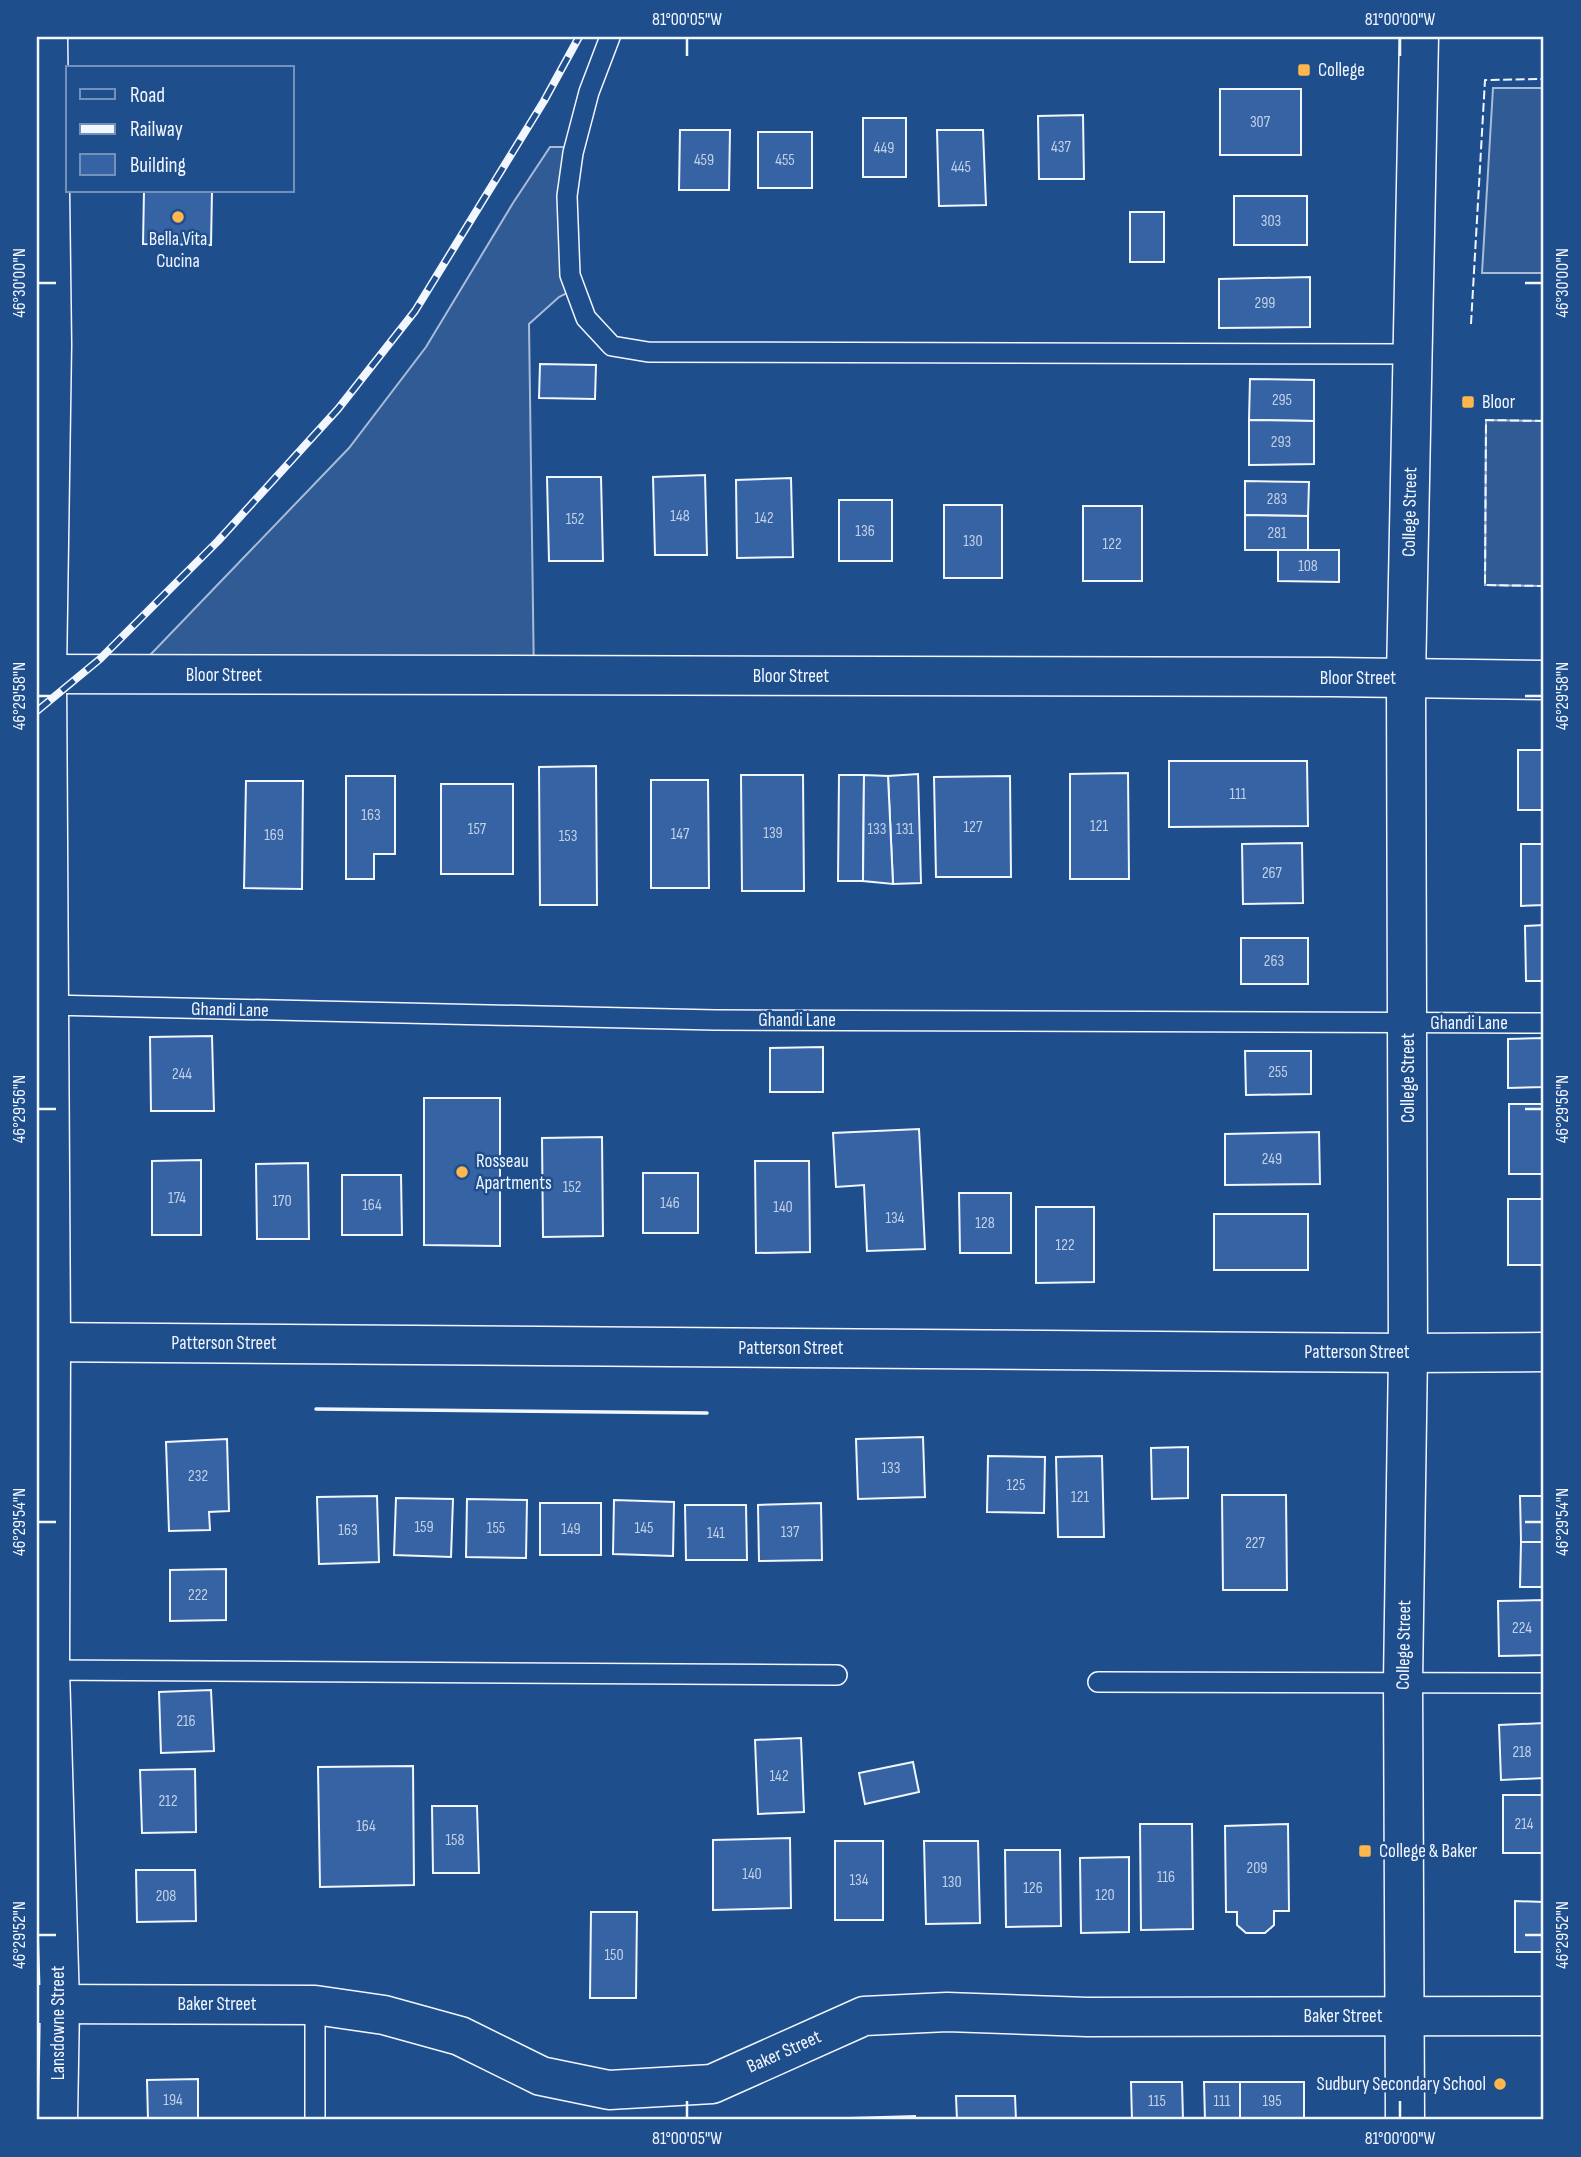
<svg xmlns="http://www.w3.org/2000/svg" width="1581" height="2157" font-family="'Sofia Sans Condensed',sans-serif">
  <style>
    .built { fill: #305b95; stroke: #a8bbd7; stroke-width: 2 }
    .building { fill: #3563a3; stroke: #f2f6ff; stroke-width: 2 }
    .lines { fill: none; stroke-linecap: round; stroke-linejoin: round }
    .lane-casing { stroke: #f2f6ff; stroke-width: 22 }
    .street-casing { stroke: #f2f6ff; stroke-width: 41 }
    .secondary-casing { stroke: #f2f6ff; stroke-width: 41 }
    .lane { stroke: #1f4e8c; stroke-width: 19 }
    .street { stroke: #1f4e8c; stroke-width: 38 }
    .secondary { stroke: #1f4e8c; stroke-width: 38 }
    .rail-casing { stroke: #f2f6ff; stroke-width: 8 }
    .rail { stroke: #1f4e8c; stroke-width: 5; stroke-dasharray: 16; stroke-linecap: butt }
    .fence { stroke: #f2f6ff; stroke-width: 2; stroke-dasharray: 9 3.5; stroke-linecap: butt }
    .wall { stroke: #f2f6ff; stroke-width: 3.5 }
    .ticks { fill: none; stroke: #f2f6ff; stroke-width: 2.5 }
    .poi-dot { fill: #ffb74d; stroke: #1f4e8c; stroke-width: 2.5 }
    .labels { text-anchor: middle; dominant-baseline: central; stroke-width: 5; stroke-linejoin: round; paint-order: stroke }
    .number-label { font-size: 16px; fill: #c3d1e8 }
    .poi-label { font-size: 19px; fill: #f2f6ff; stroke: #1f4e8c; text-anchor: start }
    .street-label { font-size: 19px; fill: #f2f6ff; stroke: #1f4e8c }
    .neatline { fill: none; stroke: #f2f6ff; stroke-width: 2.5 }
    .ticks-label { font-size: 18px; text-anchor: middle; fill: #f2f6ff }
  </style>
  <rect width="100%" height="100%" fill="#1f4e8c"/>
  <!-- built -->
  <g class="built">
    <path d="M1493,88H1544V273H1482Z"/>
    <path d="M550,147H572L573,290L559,297L529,324L534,680L127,679L349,448L426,347L513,203Z"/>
    <path d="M1486,420L1544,421V586L1485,585Z"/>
  </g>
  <!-- building -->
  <g class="building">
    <rect x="1220" y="89" width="81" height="66"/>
    <path d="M1083,115L1084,179H1039L1038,116Z"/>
    <rect x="863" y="118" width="43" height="59"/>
    <path d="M680,130H730L729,190H679Z"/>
    <path d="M937,130H983L986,205L939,206Z"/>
    <rect x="758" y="132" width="54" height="56"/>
    <path d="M144,191H212L211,245L143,244Z"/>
    <rect x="1234" y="196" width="73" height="49"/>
    <rect x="1130" y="212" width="34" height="50"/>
    <path d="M1310,277V327L1219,328V279Z"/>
    <path d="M540,364L596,365L595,399L539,398Z"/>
    <path d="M1250,379L1314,380V421L1249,420Z"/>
    <path d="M1249,420L1314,421V464L1249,465Z"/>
    <path d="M705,475L707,555H655L653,477Z"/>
    <path d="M547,477H601L603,561H549Z"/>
    <path d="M791,478L793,557L737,558L736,480Z"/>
    <path d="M1245,481L1309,482L1308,516L1245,515Z"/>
    <rect x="839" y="500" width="53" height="61"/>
    <rect x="944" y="505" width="58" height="73"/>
    <rect x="1083" y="506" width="59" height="75"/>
    <path d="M1245,515L1308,516V550H1245Z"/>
    <path d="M1278,550H1339V582L1278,581Z"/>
    <rect x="1518" y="750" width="26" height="60"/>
    <path d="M1169,761H1307L1308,826L1169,827Z"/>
    <path d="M596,766L597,905H540L539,767Z"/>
    <path d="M1128,773L1129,879H1070V774Z"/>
    <path d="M918,774L921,883L893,884L888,776Z"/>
    <path d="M741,775H803L804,891H742Z"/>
    <path d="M839,775H864L863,881H838Z"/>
    <path d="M864,775L888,776L893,884L863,881Z"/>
    <path d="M346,776H395V854H374V879H346Z"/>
    <path d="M1010,776L1011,877H936L934,777Z"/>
    <path d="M651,780H708L709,888H651Z"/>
    <path d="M246,781H303L302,889L244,888Z"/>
    <rect x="441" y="784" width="72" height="90"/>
    <path d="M1302,843L1303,903L1243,904L1242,844Z"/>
    <path d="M1521,844H1544V905L1521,906Z"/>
    <path d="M1544,925V981H1526L1525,926Z"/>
    <rect x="1241" y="938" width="67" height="46"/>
    <path d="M212,1036L214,1111H151L150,1037Z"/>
    <path d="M1544,1038V1087L1508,1088V1039Z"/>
    <path d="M823,1047V1092H770V1048Z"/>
    <path d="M1245,1051H1311V1094L1246,1095Z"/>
    <path d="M424,1098H500V1246L424,1245Z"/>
    <rect x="1509" y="1104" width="35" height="70"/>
    <path d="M919,1129L925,1249L867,1251L864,1185L836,1187L833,1133Z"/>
    <path d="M1319,1132L1320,1184L1225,1185V1134Z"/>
    <path d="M602,1137L603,1236L543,1237L542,1138Z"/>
    <path d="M201,1160V1235H152V1161Z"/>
    <path d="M755,1161H809L810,1252L756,1253Z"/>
    <path d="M308,1163L309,1239H257L256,1164Z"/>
    <rect x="643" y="1173" width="55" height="60"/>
    <path d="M342,1175H401L402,1235H342Z"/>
    <path d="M959,1193H1011V1253H960Z"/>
    <rect x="1508" y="1199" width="36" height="66"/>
    <path d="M1036,1207H1094V1282L1036,1283Z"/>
    <rect x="1214" y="1214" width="94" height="56"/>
    <path d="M923,1437L925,1497L858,1499L856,1439Z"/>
    <path d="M227,1439L229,1511L209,1512L210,1530L169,1531L166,1442Z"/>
    <path d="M1188,1447V1498L1152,1499L1151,1448Z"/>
    <path d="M988,1456L1045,1457L1044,1513L987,1512Z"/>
    <path d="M1102,1456L1104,1537H1058L1056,1457Z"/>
    <path d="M1222,1495H1286L1287,1590H1223Z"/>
    <path d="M377,1496L379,1562L319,1564L317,1497Z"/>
    <path d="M1520,1496H1544V1542H1521Z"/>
    <path d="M396,1498L453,1499L451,1557L394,1555Z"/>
    <path d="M467,1499L527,1500L526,1558L466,1557Z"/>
    <path d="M614,1500L674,1502L673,1556L613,1554Z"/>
    <rect x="540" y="1503" width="61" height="52"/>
    <path d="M821,1503L822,1560L759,1561L758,1505Z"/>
    <path d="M685,1505H746L747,1560H686Z"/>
    <path d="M1521,1542H1544V1587H1520Z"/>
    <path d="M226,1569V1620L170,1621V1570Z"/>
    <path d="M1544,1600V1655L1499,1656L1498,1601Z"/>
    <path d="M211,1690L214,1751L161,1753L159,1692Z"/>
    <path d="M1544,1723V1778L1501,1780L1499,1725Z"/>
    <path d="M801,1738L804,1812L758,1814L755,1740Z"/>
    <path d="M913,1762L919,1792L865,1804L859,1773Z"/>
    <path d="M413,1766L414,1885L320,1887L318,1767Z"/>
    <path d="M195,1769L196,1832L142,1833L140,1770Z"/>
    <rect x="1503" y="1795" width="41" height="58"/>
    <path d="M432,1806H477L479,1873H433Z"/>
    <path d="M1140,1824H1192L1193,1929L1141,1930Z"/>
    <path d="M1288,1824L1289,1911H1274V1925L1265,1933H1246L1237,1925V1912H1226L1225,1826Z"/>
    <path d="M790,1838L791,1908L713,1910V1840Z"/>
    <rect x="835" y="1841" width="48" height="79"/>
    <path d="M924,1841H978L980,1923L926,1924Z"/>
    <path d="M1005,1850H1060L1061,1926L1006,1927Z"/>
    <path d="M1129,1857V1932L1081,1933L1080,1858Z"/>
    <path d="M136,1870H195L196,1921L137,1922Z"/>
    <path d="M1515,1901L1544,1902V1952H1515Z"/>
    <path d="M591,1912H637L636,1998H590Z"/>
    <path d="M198,2079V2120H148L147,2080Z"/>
    <path d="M1131,2082H1182L1183,2120H1132Z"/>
    <path d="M1204,2082H1240V2120H1205Z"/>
    <rect x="1240" y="2082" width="64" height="38"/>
    <path d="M956,2096H1015L1016,2120H957Z"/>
    <path d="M915,2116V2120H850V2118Z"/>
  </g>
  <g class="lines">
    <!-- lane casing -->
    <g class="lane-casing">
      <g id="lane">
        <path d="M610,37L589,92L573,153L567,196L570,275L586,318L612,346L648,352L1413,354"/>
        <path d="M49,1005L715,1020L1544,1023"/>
        <path d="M45,1670L837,1675"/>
        <path d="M1098,1682L1544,1683"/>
        <path d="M315,2005V2120"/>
      </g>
    </g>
    <!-- street casing -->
    <g class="street-casing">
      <g id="street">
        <path d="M48,37L52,344L47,674L51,1342L50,1670L60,2004L58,2120"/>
        <path d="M37,674L1331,677L1544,680"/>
        <path d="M37,1342L1408,1353L1544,1352"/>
        <path d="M37,2004L315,2005L384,2015L460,2036L541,2076L609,2090L712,2084L864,2016L947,2012L1087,2017L1544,2016"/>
      </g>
    </g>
    <!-- secondary casing -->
    <g class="secondary-casing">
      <path id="secondary" d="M1405,2120L1403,1682L1408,1353L1406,678L1419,37"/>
    </g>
    <!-- lane -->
    <use href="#lane" class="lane"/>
    <!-- street -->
    <use href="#street" class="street"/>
    <!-- secondary -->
    <use href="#secondary" class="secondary"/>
    <!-- rail casing -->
    <g class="rail-casing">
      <path id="rail" d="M37,711L100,659L218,541L338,409L415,311L544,101L579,37"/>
    </g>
    <!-- rail -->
    <use href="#rail" class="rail"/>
    <!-- fence -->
    <g class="fence">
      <path d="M1471,324L1485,80L1544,79"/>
      <path d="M1544,421L1486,420L1485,585L1544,586"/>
    </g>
    <!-- wall -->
    <path class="wall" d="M316,1409L707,1413"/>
  </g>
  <!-- ticks -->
  <path class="ticks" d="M687,38V56M1400,38V56M38,283H56M1525,283H1542M38,696H56M1525,696H1542M38,1109H56M1525,1109H1542M38,1522H56M1525,1522H1542M38,1935H56M1525,1935H1542M687,2101V2118M1400,2101V2118"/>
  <!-- markers -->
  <g class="poi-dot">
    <rect x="1297" y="63" width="14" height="14" rx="3.5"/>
    <circle cx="178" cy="217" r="7"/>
    <rect x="1461" y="395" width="14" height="14" rx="3.5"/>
    <circle cx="462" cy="1172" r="7"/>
    <rect x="1358" y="1844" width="14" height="14" rx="3.5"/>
    <circle cx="1500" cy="2084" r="7"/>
  </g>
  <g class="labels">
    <!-- number labels -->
    <g class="number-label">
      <text x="1260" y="122">307</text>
      <text x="1061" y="147">437</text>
      <text x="884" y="148">449</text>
      <text x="704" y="160">459</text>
      <text x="785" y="160">455</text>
      <text x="961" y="167">445</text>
      <text x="1271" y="221">303</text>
      <text x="1265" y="303">299</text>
      <text x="1282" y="400">295</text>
      <text x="1281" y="442">293</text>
      <text x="1277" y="499">283</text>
      <text x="680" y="516">148</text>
      <text x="764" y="518">142</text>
      <text x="575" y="519">152</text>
      <text x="865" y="531">136</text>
      <text x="1277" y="533">281</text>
      <text x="973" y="541">130</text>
      <text x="1112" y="544">122</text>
      <text x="1308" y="566">108</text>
      <text x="1238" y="794">111</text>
      <text x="371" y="815">163</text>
      <text x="1099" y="826">121</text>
      <text x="973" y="827">127</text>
      <text x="477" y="829">157</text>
      <text x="877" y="829">133</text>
      <text x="905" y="829">131</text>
      <text x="773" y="833">139</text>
      <text x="680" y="834">147</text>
      <text x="274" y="835">169</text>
      <text x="568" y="836">153</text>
      <text x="1272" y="873">267</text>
      <text x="1274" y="961">263</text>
      <text x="1278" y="1072">255</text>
      <text x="182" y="1074">244</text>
      <text x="1272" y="1159">249</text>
      <text x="572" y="1187">152</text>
      <text x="177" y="1198">174</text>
      <text x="282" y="1201">170</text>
      <text x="670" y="1203">146</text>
      <text x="372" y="1205">164</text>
      <text x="783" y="1207">140</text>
      <text x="895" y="1218">134</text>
      <text x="985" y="1223">128</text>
      <text x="1065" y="1245">122</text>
      <text x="891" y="1468">133</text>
      <text x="198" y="1476">232</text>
      <text x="1016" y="1485">125</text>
      <text x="1080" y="1497">121</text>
      <text x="424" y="1527">159</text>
      <text x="496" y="1528">155</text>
      <text x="644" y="1528">145</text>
      <text x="571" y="1529">149</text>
      <text x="348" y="1530">163</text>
      <text x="790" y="1532">137</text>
      <text x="716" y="1533">141</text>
      <text x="1255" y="1543">227</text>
      <text x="198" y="1595">222</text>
      <text x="1522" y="1628">224</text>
      <text x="186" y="1721">216</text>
      <text x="1522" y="1752">218</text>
      <text x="779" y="1776">142</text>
      <text x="168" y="1801">212</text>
      <text x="1524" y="1824">214</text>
      <text x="366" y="1826">164</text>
      <text x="455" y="1840">158</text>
      <text x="1257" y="1868">209</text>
      <text x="752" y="1874">140</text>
      <text x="1166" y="1877">116</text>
      <text x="859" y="1880">134</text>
      <text x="952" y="1882">130</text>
      <text x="1033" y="1888">126</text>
      <text x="1105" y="1895">120</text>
      <text x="166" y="1896">208</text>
      <text x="614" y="1955">150</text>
      <text x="173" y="2100">194</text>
      <text x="1157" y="2101">115</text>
      <text x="1222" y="2101">111</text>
      <text x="1272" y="2101">195</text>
    </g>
    <!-- poi labels -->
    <g class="poi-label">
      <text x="1318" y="70">College</text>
      <text x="178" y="239" text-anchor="middle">Bella Vita<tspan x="178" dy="22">Cucina</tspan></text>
      <text x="1482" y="402">Bloor</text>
      <text x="476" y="1161">Rosseau<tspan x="476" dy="22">Apartments</tspan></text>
      <text x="1379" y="1851">College &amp; Baker</text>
      <text x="1486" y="2084" text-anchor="end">Sudbury Secondary School</text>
    </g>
    <!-- street labels -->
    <g class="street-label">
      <text transform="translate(1410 512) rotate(-89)">College Street</text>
      <text x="224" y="675">Bloor Street</text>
      <text x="791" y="676">Bloor Street</text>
      <text x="1358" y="678">Bloor Street</text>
      <text transform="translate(230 1010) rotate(1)">Ghandi Lane</text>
      <text x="797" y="1020">Ghandi Lane</text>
      <text x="1469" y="1023">Ghandi Lane</text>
      <text transform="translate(1408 1078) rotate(-90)">College Street</text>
      <text x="224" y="1343">Patterson Street</text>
      <text x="791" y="1348">Patterson Street</text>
      <text x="1357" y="1352">Patterson Street</text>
      <text transform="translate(1404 1645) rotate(-89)">College Street</text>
      <text x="217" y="2004">Baker Street</text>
      <text x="1343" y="2016">Baker Street</text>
      <text transform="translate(58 2023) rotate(-90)">Lansdowne Street</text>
      <text transform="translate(784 2052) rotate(-24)">Baker Street</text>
    </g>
  </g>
  <!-- border -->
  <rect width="1581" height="2157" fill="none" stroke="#1f4e8c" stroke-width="77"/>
  <!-- legend -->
  <rect x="66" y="66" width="228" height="126" fill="#1f4e8c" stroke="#7391ba" stroke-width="2"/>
  <rect x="80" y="89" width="35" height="10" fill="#1f4e8c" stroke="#7391ba" stroke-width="2"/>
  <text x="130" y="102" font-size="21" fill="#f2f6ff">Road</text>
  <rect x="80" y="124" width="35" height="10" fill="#f2f6ff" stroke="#7391ba" stroke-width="2"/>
  <text x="130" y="136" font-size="21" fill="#f2f6ff">Railway</text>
  <rect x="80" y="154" width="35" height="21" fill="#3563a3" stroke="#7391ba" stroke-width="2"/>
  <text x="130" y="172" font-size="21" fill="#f2f6ff">Building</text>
  <rect x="38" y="38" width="1504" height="2080" class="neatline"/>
  <g class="ticks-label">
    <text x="687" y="25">81°00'05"W</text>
    <text x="1400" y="25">81°00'00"W</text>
    <text transform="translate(19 283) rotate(-90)" y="6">46°30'00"N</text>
    <text transform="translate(1562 283) rotate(-90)" y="6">46°30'00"N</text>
    <text transform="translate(19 696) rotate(-90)" y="6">46°29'58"N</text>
    <text transform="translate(1562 696) rotate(-90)" y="6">46°29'58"N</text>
    <text transform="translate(19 1109) rotate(-90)" y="6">46°29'56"N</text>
    <text transform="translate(1562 1109) rotate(-90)" y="6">46°29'56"N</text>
    <text transform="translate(19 1522) rotate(-90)" y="6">46°29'54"N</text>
    <text transform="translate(1562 1522) rotate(-90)" y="6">46°29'54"N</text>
    <text transform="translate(19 1935) rotate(-90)" y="6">46°29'52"N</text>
    <text transform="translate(1562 1935) rotate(-90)" y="6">46°29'52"N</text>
    <text x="687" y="2144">81°00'05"W</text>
    <text x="1400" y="2144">81°00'00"W</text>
  </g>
</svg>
